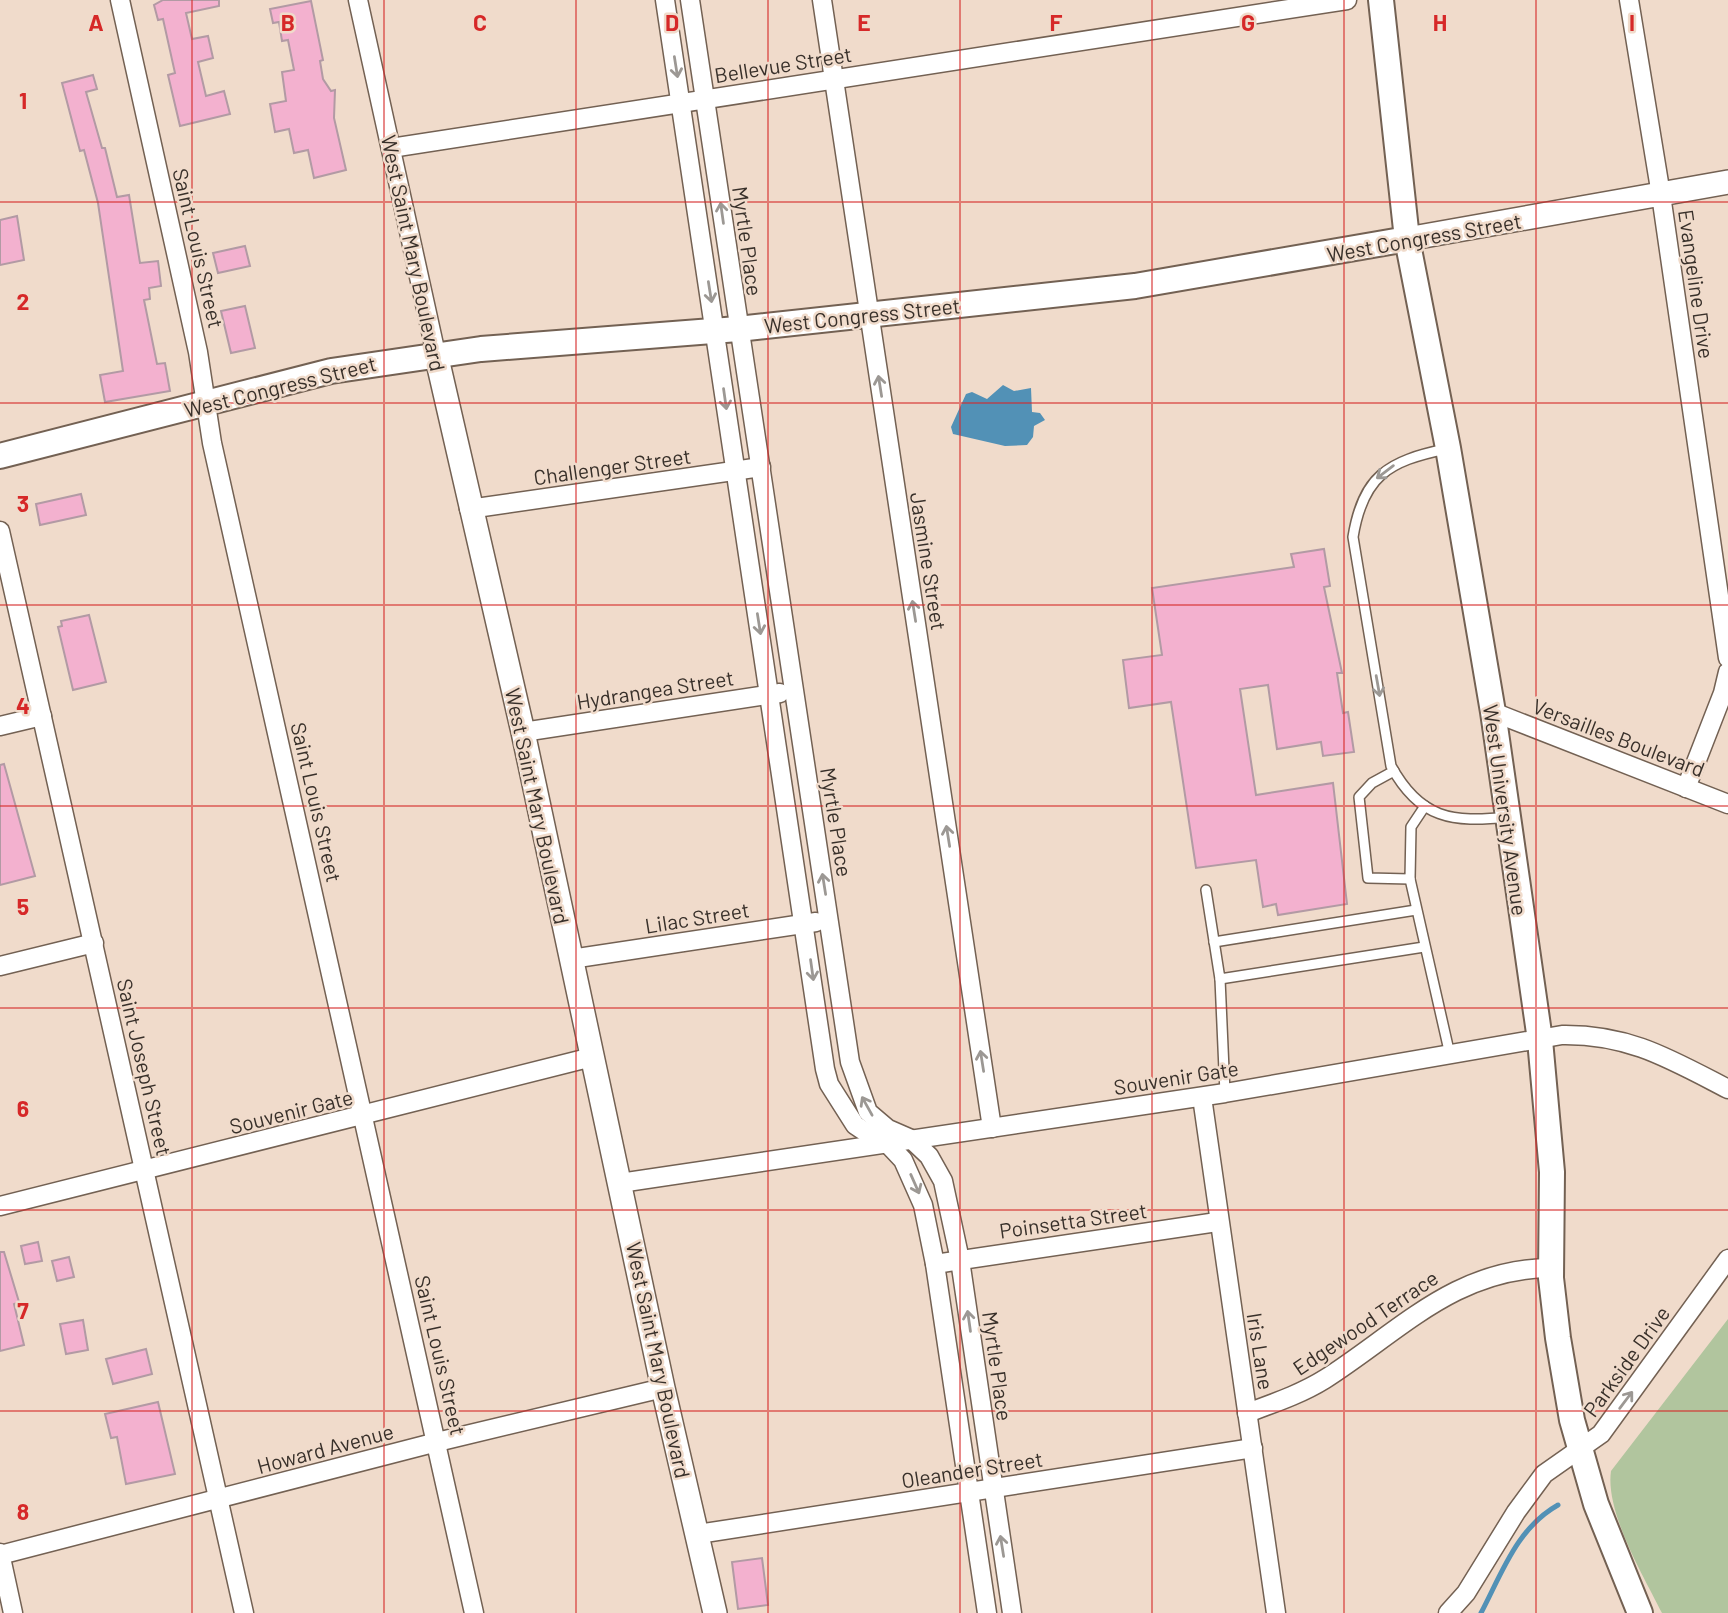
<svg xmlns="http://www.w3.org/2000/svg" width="1728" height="1613" font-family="Barlow,sans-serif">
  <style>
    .green { fill: #b1c59e }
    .water { fill: #5291b6 }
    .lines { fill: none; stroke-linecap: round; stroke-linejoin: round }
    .stream { stroke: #5291b6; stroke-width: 5 }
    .building { fill: #f3b1cf; stroke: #b29aa4; stroke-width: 2 }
    .service-casing { stroke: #736153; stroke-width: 12 }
    .minor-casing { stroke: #736153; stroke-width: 21 }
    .tertiary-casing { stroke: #736153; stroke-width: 26 }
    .secondary-casing { stroke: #736153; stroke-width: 28 }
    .service { stroke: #fff; stroke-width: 9 }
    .minor { stroke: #fff; stroke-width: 18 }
    .tertiary { stroke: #fff; stroke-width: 23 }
    .secondary { stroke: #fff; stroke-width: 24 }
    .oneway { stroke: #9c9894 }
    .grid { fill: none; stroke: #d62828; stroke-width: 2; stroke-opacity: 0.55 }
    .labels { text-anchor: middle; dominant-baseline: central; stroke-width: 5; stroke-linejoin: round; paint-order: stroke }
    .street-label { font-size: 21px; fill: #38302a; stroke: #f0dbcb }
    .grid-label { font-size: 23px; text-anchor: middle; font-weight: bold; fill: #d62828; stroke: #f0dbcb; stroke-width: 5; stroke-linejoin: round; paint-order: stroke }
  </style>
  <rect width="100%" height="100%" fill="#f0dbcb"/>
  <!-- green -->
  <path class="green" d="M1728,1319V1613H1662C1644,1577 1605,1512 1611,1471Z"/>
  <!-- water -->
  <path class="water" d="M1003,385L1014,391L1031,388L1032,412L1040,413L1045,420L1034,426L1033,437L1027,445L1005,446L953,434L951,427L966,394L972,392L987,399Z"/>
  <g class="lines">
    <!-- stream -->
    <path class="stream" d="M1481,1613C1502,1573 1517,1528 1558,1505"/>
  </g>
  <!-- building -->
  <g class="building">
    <path d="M163,0H219V6L186,13L192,39L208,36L213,58L198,62L206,96L224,91L230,114L180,126L168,75L175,73L163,19L158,20L154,5Z"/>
    <path d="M311,1L323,60L320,61L323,79L331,91L335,90L334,118L346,170L314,178L308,150L294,153L289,129L275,132L270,104L286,101L282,72L294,70L288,40L282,41L279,22L273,23L270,9Z"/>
    <path d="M93,75L97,89L86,92L102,148H105L117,197L129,195L140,263L158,261L161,286L149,288L150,299L144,300L157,364L165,363L170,391L105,402L100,375L123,371L98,203L84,150L80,151L62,83Z"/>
    <path d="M17,216L24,260L0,265V220Z"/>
    <path d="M245,246L250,266L218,273L213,253Z"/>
    <path d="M245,306L255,348L231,353L221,311Z"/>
    <path d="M81,494L86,515L40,525L36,504Z"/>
    <path d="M1324,549L1330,586L1324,587L1342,673H1337L1343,713L1348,712L1354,752L1323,756L1321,742L1277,749L1268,685L1240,689L1256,795L1333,783L1347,904L1278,915L1276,904L1263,907L1256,860L1196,868L1171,702L1129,708L1123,660L1162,655L1152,588L1294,567L1291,554Z"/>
    <path d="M89,615L106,682L73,690L58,627L62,626L61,621Z"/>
    <path d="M4,764L35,876L0,885V765Z"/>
    <path d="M38,1242L42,1261L25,1264L21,1246Z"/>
    <path d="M0,1252H4L19,1302L14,1304L24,1345L0,1351Z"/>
    <path d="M69,1257L74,1277L57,1281L52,1261Z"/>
    <path d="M83,1320L88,1350L66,1354L60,1324Z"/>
    <path d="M146,1349L152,1374L113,1384L106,1359Z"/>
    <path d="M158,1402L175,1474L126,1484L117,1437L111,1438L105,1414Z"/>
    <path d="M762,1558L768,1605L738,1609L732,1562Z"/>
  </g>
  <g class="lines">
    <!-- service casing -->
    <g class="service-casing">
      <g id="service">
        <path d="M1446,449C1388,461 1363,476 1353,537L1391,766C1420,819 1452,823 1508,817"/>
        <path d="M1394,771L1372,783L1359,797L1368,878L1410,879L1411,827L1425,806"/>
        <path d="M1410,879L1450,1055"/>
        <path d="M1206,890L1220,979L1424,947"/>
        <path d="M1214,942L1416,910"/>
        <path d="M1220,979L1225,1093"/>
      </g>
    </g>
    <!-- minor casing -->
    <g class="minor-casing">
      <g id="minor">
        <path d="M120,0L198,352L212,443L474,1613"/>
        <path d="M358,0L436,354"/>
        <path d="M665,0L825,1069L829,1084L855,1125L876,1139L886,1142L903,1160L923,1205L935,1264L987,1613"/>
        <path d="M690,0L850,1062L868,1112L888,1129L911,1139L929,1156L943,1181L960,1260L1012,1613"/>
        <path d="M822,0L992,1128"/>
        <path d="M1629,0L1661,195L1728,658"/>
        <path d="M391,148L1347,0"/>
        <path d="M469,509L761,467"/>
        <path d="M0,531L244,1613"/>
        <path d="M1493,712L1728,804"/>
        <path d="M0,726L42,716"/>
        <path d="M523,732L780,693"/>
        <path d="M1686,788L1723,693L1728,672"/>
        <path d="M571,959L816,922"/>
        <path d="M0,966L94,943"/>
        <path d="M1202,1097L1276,1613"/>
        <path d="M620,1183L1225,1093L1562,1035C1629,1034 1670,1059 1728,1089"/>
        <path d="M0,1206L592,1057"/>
        <path d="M935,1264L1217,1222"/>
        <path d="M1247,1413C1274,1403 1301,1394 1325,1379C1400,1331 1456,1268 1551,1268"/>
        <path d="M698,1534L1253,1448"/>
        <path d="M0,1553L13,1613"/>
        <path d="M0,1555L437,1442L663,1388"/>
        <path d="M1448,1613L1466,1593L1516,1512L1544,1474L1601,1434L1728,1259"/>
      </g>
    </g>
    <!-- tertiary casing -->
    <g class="tertiary-casing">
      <g id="tertiary">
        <path d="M1407,239L1728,182"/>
        <path d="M436,354L523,732L663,1388L715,1613"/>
      </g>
    </g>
    <!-- secondary casing -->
    <g class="secondary-casing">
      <g id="secondary">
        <path d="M1381,0L1407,239L1448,448L1493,712L1540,1040L1552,1172L1551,1278L1558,1338L1572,1420L1596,1504L1640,1613"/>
        <path d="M0,456L331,371L481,349L738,329L1135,286L1407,239"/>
      </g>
    </g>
    <!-- service -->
    <use href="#service" class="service"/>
    <!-- minor -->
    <use href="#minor" class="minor"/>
    <!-- tertiary -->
    <use href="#tertiary" class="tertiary"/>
    <!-- secondary -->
    <use href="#secondary" class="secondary"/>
  </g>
  <!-- one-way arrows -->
  <defs><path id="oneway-shaft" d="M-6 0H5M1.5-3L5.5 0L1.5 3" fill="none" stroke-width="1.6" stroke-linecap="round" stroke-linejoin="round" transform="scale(1.75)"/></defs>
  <g class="oneway">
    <use href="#oneway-shaft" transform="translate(676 67) rotate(81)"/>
    <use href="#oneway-shaft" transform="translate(722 213) rotate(-98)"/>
    <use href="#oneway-shaft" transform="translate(710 292) rotate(81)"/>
    <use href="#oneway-shaft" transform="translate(880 386) rotate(-99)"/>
    <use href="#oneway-shaft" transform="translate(725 399) rotate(82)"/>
    <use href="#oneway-shaft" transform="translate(1385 472) rotate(143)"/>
    <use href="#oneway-shaft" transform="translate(914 611) rotate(-99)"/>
    <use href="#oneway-shaft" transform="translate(759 624) rotate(81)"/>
    <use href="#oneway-shaft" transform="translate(1378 686) rotate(80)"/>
    <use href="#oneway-shaft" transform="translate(948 836) rotate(-99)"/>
    <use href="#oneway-shaft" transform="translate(824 884) rotate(-99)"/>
    <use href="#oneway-shaft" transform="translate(812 970) rotate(82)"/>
    <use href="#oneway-shaft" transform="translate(982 1061) rotate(-99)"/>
    <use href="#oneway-shaft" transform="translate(867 1106) rotate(-119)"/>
    <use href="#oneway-shaft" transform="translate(915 1184) rotate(66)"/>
    <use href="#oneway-shaft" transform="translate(969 1321) rotate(-98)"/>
    <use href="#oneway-shaft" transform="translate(1626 1400) rotate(-53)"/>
    <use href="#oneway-shaft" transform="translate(1002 1546) rotate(-99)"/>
  </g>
  <!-- grid -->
  <path class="grid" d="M192,0V1613M384,0V1613M576,0V1613M768,0V1613M960,0V1613M1152,0V1613M1344,0V1613M1536,0V1613M0,202H1728M0,403H1728M0,605H1728M0,806H1728M0,1008H1728M0,1210H1728M0,1411H1728"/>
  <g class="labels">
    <!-- street labels -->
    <g class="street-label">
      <text transform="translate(783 64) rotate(-9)">Bellevue Street</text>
      <text transform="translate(1424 237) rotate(-10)">West Congress Street</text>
      <text transform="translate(748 241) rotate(82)">Myrtle Place</text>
      <text transform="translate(199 248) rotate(77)">Saint Louis Street</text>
      <text transform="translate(414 253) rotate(78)">West Saint Mary Boulevard</text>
      <text transform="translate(1697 284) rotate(82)">Evangeline Drive</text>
      <text transform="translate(862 315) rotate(-6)">West Congress Street</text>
      <text transform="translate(280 386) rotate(-14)">West Congress Street</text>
      <text transform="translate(612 466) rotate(-8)">Challenger Street</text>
      <text transform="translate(929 561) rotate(81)">Jasmine Street</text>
      <text transform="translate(655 689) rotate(-9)">Hydrangea Street</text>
      <text transform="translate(1619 737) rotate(21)">Versailles Boulevard</text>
      <text transform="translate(317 802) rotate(77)">Saint Louis Street</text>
      <text transform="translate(538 806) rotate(78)">West Saint Mary Boulevard</text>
      <text transform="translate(1506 810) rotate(82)">West University Avenue</text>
      <text transform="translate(837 822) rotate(81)">Myrtle Place</text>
      <text transform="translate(697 917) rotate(-9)">Lilac Street</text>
      <text transform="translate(145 1067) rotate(77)">Saint Joseph Street</text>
      <text transform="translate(1176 1077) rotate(-9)">Souvenir Gate</text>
      <text transform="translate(291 1111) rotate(-14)">Souvenir Gate</text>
      <text transform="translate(1073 1220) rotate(-8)">Poinsetta Street</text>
      <text transform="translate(1365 1322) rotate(-34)">Edgewood Terrace</text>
      <text transform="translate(1261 1351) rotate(81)">Iris Lane</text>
      <text transform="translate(441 1355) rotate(77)">Saint Louis Street</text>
      <text transform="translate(659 1360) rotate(78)">West Saint Mary Boulevard</text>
      <text transform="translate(1626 1361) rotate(-54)">Parkside Drive</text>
      <text transform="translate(998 1366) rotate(82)">Myrtle Place</text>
      <text transform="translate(325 1448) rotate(-15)">Howard Avenue</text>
      <text transform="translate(972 1469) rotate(-9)">Oleander Street</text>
    </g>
  </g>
  <g class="grid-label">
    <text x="96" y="31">A</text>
    <text x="288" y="31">B</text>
    <text x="480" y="31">C</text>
    <text x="672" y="31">D</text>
    <text x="864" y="31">E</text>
    <text x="1056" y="31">F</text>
    <text x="1248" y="31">G</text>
    <text x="1440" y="31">H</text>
    <text x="1632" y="31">I</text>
    <text x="23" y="109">1</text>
    <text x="23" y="310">2</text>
    <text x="23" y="512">3</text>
    <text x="23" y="714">4</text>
    <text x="23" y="915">5</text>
    <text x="23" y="1117">6</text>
    <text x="23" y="1319">7</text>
    <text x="23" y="1520">8</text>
  </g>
</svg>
